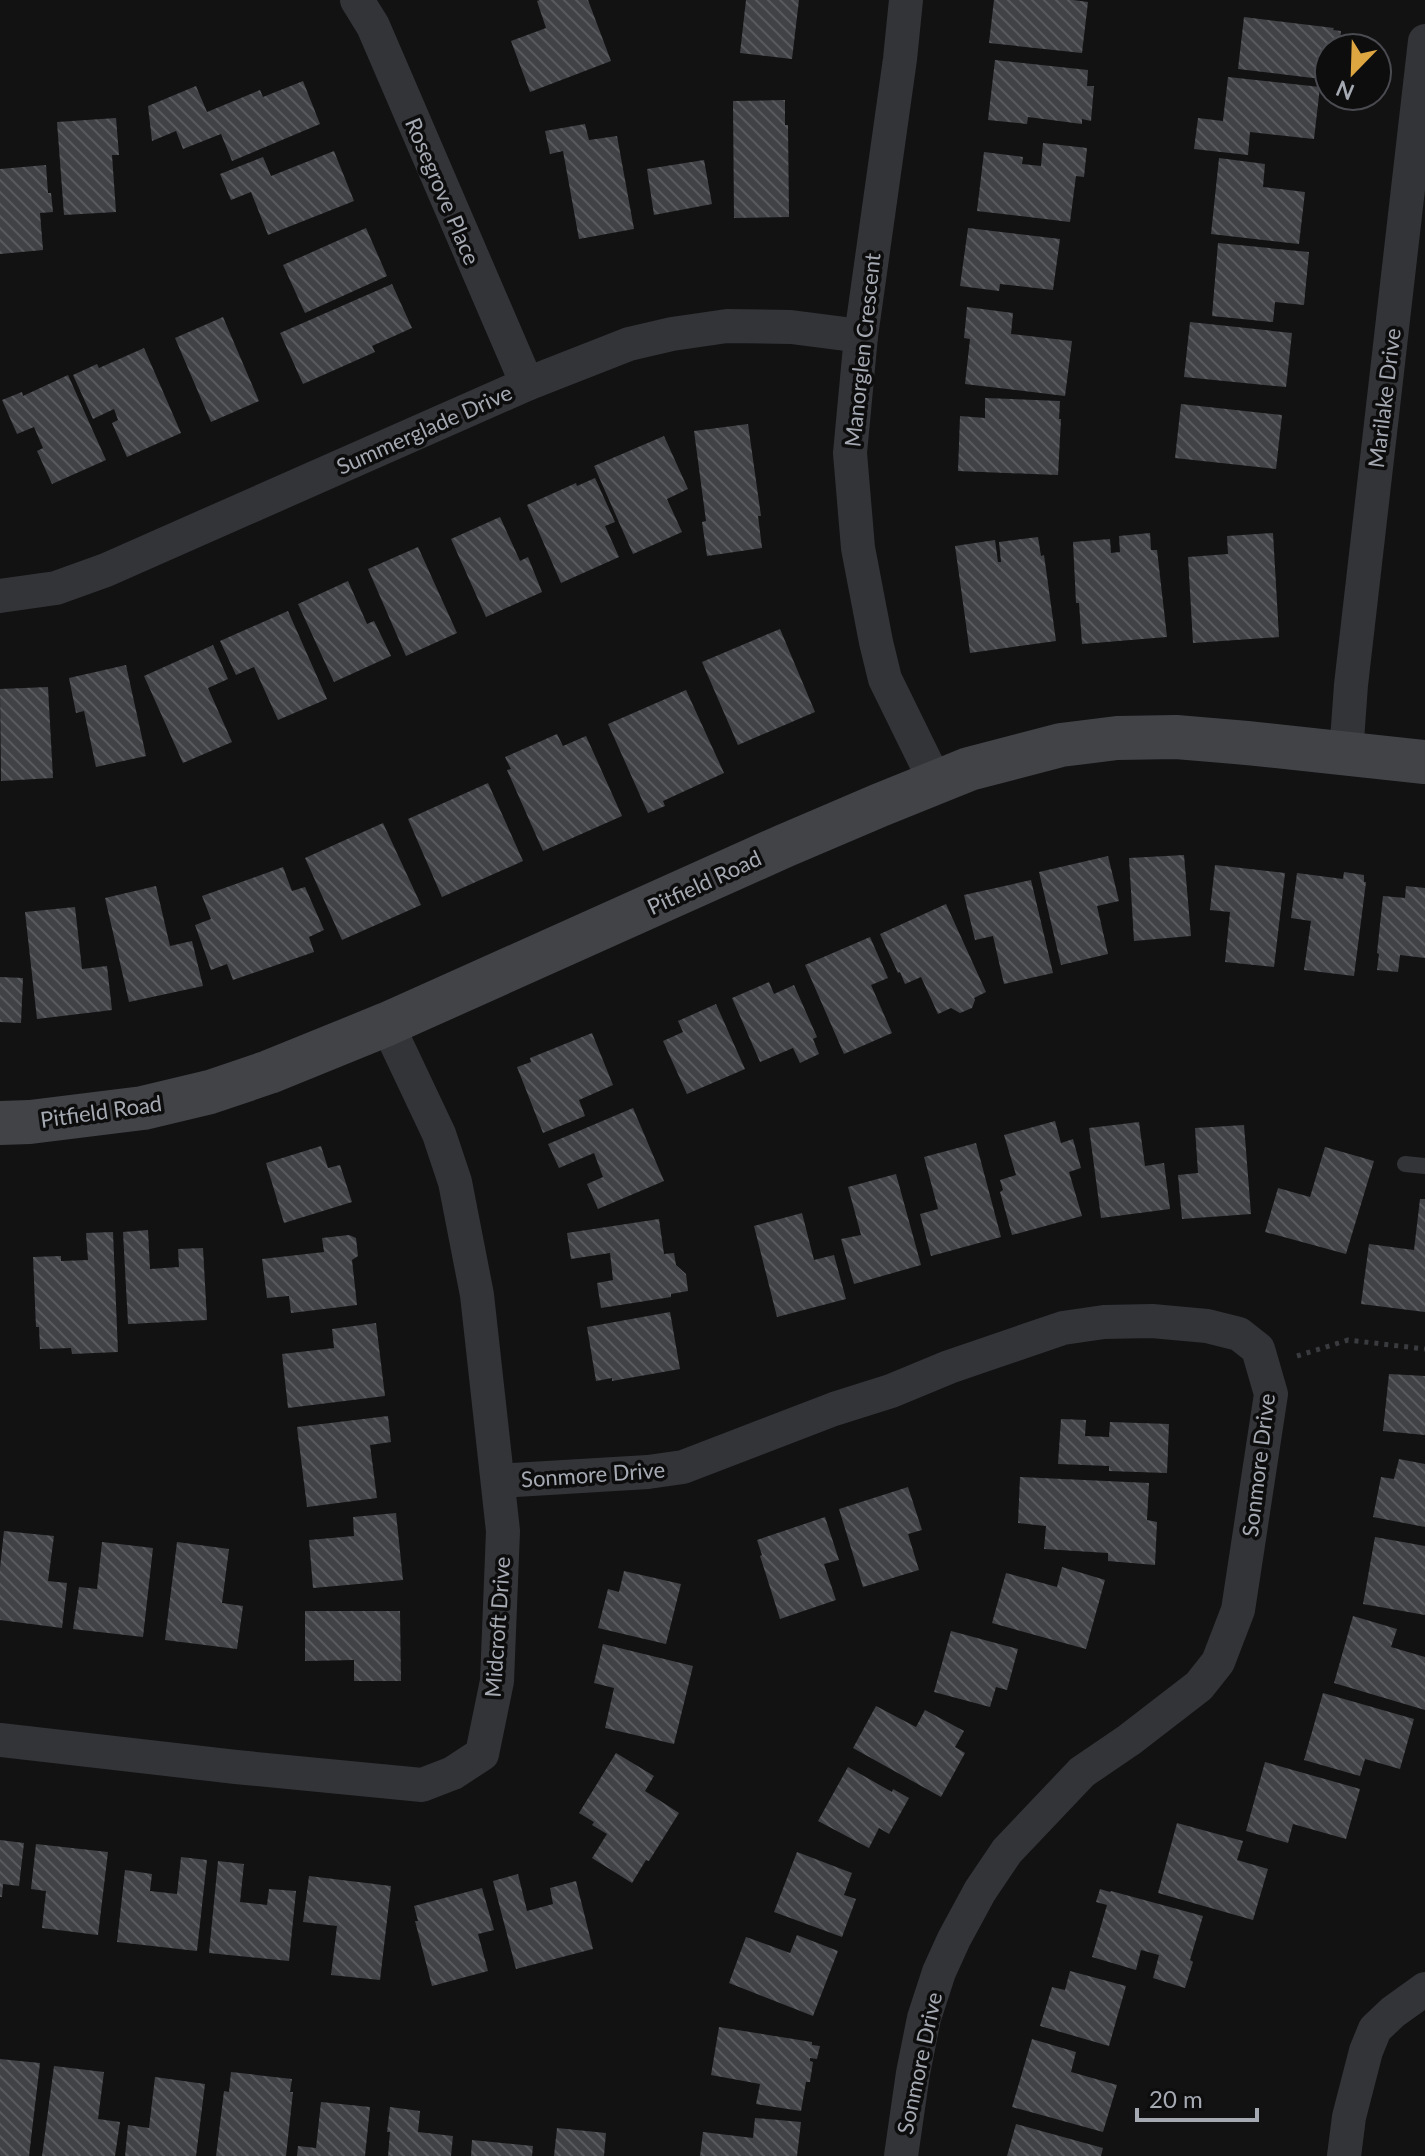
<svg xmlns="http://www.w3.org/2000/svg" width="1425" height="2156" font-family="Lato,sans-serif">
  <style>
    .building { fill: url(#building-back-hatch) }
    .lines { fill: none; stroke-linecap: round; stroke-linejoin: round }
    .path { stroke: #393b3e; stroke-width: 5; stroke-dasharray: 4 6; stroke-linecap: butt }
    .lane { stroke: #333438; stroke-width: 16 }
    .street { stroke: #333438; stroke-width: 34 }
    .secondary { stroke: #414347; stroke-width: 44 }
    .labels { text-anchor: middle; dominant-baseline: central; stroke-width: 7; stroke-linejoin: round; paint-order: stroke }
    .street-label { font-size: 22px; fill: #a5a9b2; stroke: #0d0d0e }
  </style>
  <defs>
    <pattern id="building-back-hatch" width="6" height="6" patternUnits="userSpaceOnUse" patternTransform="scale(2)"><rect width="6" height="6" fill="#414246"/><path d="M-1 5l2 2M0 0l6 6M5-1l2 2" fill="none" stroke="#595a5e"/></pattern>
  </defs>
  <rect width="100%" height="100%" fill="#121213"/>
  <!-- building -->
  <g class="building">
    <path d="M540,0H588L611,61L530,92L511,41L546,28L537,1Z"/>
    <path d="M746,0H799L792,59L740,53Z"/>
    <path d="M994,0H1073L1088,2L1082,53L989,43Z"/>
    <path d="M1244,17L1334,28L1333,30L1341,31L1339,48H1329V80L1238,69Z"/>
    <path d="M995,60L1088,70L1087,86H1094L1091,121L1082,119V124L1028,117L1027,124L988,120Z"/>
    <path d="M1228,77L1320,87L1314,139L1250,132L1248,155L1194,149L1198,118L1223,121Z"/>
    <path d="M303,81L320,124L232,161L221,134L183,149L176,131L152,141L148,106L196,86L207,112L260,90L263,97Z"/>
    <path d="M785,100V125H788L789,217L734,218L733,101Z"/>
    <path d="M116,118L119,155H112L116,212L64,215L57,122Z"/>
    <path d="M585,124L589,140L617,136L634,229L579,239L563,151L550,154L545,131Z"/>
    <path d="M1043,143L1087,148L1084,177L1076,176L1070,222L977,211L984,152L1023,157L1022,164L1041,166Z"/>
    <path d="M334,151L354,201L268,235L251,192L231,200L220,174L263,157L271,176Z"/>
    <path d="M1219,158L1265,164L1263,187L1305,192L1299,244L1211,234Z"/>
    <path d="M704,160L712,204L654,215L647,169Z"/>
    <path d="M46,165L48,193H51L53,212L40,213L43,250L0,254V169Z"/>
    <path d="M366,228L387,276L305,313L283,265Z"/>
    <path d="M968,228L1060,239L1053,290L1000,284L999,291L960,286Z"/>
    <path d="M1218,243L1309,252L1304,305L1275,302L1273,322L1212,316Z"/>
    <path d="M392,284L412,328L372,346L375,352L303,384L280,333Z"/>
    <path d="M967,307L1013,313L1011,334L1072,341L1065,396L965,384L970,339L964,338Z"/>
    <path d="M223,317L259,401L211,422L175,338Z"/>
    <path d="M1190,322L1292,333L1286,387L1184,377Z"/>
    <path d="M144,348L181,433L127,457L112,423L118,420L114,409L93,419L73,375L97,364L99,368Z"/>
    <path d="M68,375L106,460L52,484L37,451L43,448L34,427L17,434L2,400L22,392L23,396Z"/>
    <path d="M985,398L1060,401L1059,419H1061L1058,475L958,471L960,416L985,418Z"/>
    <path d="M1181,404L1282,415L1276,469L1175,458Z"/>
    <path d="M748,424L761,516H758L762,548L707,556L702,522L706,521L694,431Z"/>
    <path d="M664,436L688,489L667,499L682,532L633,554L594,466Z"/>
    <path d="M595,478L615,522L605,526L619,557L561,583L527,505L576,483L577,486Z"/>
    <path d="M500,517L520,561L528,557L542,592L486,617L451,539Z"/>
    <path d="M1150,533L1151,550H1157L1167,637L1082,644L1079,603H1076L1073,542L1110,539L1111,553L1120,552L1119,536Z"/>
    <path d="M1273,533L1279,637L1193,643L1188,557L1228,554L1227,536Z"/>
    <path d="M1038,537L1041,556L1044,555L1056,641L970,653L955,546L995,540L998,562H1001L999,542Z"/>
    <path d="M418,547L457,633L406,656L368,569Z"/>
    <path d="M348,581L367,624L374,621L391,656L334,682L298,604Z"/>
    <path d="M288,611L327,699L278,720L254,667L236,675L220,641Z"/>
    <path d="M780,629L815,712L738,745L702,662Z"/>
    <path d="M213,645L228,679L208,688L232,742L183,763L144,676Z"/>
    <path d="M126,665L146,756L96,767L84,711L76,713L69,678Z"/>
    <path d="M48,687L53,778L1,781L0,689Z"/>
    <path d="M686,690L724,773L663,801L665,806L648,813L608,724Z"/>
    <path d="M557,734L563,746L586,736L622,816L543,851L507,770L511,769L505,757Z"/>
    <path d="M488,783L523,861L442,897L408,819Z"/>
    <path d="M383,823L421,905L342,940L305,858Z"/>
    <path d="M1184,855L1191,936L1134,941L1129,858Z"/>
    <path d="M1108,856L1119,901L1097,906L1108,954L1061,965L1039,872Z"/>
    <path d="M1215,865L1285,873L1274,967L1225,962L1230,912L1210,910Z"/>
    <path d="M283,867L292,891L305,887L324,930L309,937L314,952L233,980L227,964L211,970L195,925L211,919L202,896Z"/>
    <path d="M1344,872L1364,875V882H1366L1354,976L1304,970L1311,921L1291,918L1297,873L1343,879Z"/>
    <path d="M1031,880L1053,973L1004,984L993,936L975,940L964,895Z"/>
    <path d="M156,886L170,946L192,941L203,986L129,1002L105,898Z"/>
    <path d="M1406,886L1425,888V958L1400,955L1398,972L1377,970L1379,954L1377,953L1383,896L1405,898Z"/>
    <path d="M946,904L986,992L974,998L975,1000L972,1008L960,1013L951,1008L938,1014L921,977L905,984L900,972L898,973L880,934Z"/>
    <path d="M75,907L82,969L107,966L112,1010L37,1019L25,912Z"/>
    <path d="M870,937L888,978L871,985L892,1033L844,1054L805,965Z"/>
    <path d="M0,977L23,978L21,1023L0,1022Z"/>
    <path d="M769,982L774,994L794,985L817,1037L813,1039L819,1054L800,1063L793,1048L760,1062L732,998Z"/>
    <path d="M716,1004L745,1069L687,1094L663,1041L683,1032L678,1021Z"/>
    <path d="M592,1033L613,1085L579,1100L585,1116L543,1133L517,1067L531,1062L530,1058Z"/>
    <path d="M633,1108L664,1181L598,1209L587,1184L603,1177L594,1153L559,1168L548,1144Z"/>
    <path d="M1055,1121L1061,1143L1073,1139L1081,1168L1069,1172L1082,1216L1012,1235L1000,1192L1003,1190L1000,1180L1016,1175L1004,1135Z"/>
    <path d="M1139,1122L1145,1166L1164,1163L1170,1209L1101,1218L1089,1128Z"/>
    <path d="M1244,1125L1251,1214L1182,1219L1178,1175L1198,1173L1195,1128Z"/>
    <path d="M976,1143L1001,1237L931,1256L920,1214L938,1209L924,1157Z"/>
    <path d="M321,1146L328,1168L340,1165L352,1202L284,1223L266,1163Z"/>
    <path d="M1325,1147L1374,1161L1346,1254L1265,1232L1278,1188L1310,1197Z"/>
    <path d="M896,1174L921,1265L854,1284L841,1239L861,1235L848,1187Z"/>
    <path d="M1420,1199H1425V1312L1361,1304L1369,1244L1414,1250Z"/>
    <path d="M802,1213L814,1260L834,1255L846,1299L777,1317L754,1226Z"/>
    <path d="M659,1219L664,1254L674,1253L676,1265L686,1274L688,1291L671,1294V1297L601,1308L597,1283L613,1280L610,1253L571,1259L567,1233Z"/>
    <path d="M148,1230L150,1269L179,1267L178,1249L203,1248L207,1320L128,1324L123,1232Z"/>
    <path d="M113,1232L118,1352L72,1354L71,1348L40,1349L39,1327H36L33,1257L61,1256V1261L88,1260L86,1233Z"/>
    <path d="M349,1235L356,1238L358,1256L352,1260L357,1305L291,1313L289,1296L267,1298L262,1259L324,1252L322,1238Z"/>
    <path d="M670,1312L680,1369L612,1381V1378L596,1381L587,1327Z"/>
    <path d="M376,1323L385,1396L288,1408L282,1354L334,1348L332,1329Z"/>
    <path d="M1389,1374L1425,1376V1435L1383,1431Z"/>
    <path d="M388,1416L391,1442L370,1445L377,1498L307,1507L297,1427Z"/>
    <path d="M1061,1419L1086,1420L1085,1436L1109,1437L1110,1422L1169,1424L1167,1473L1109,1471V1466L1058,1464Z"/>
    <path d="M1399,1459L1425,1464V1527L1373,1517L1381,1477L1394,1479Z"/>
    <path d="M1020,1477L1149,1483L1147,1520L1157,1522L1155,1565L1108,1561V1553L1044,1549L1046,1526L1018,1523Z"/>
    <path d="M908,1487L922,1530L908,1534L919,1570L863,1587L839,1509Z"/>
    <path d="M396,1513L403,1580L313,1588L309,1540L354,1536L353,1517Z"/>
    <path d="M825,1517L839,1560L824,1564L836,1600L780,1619L760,1556L762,1555L757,1540Z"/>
    <path d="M4,1531L54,1536L48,1581L67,1583L62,1628L0,1620V1568Z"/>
    <path d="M1375,1537L1425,1546V1615L1363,1604Z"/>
    <path d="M102,1542L153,1548L143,1637L73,1629L79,1587L97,1589Z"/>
    <path d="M177,1542L229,1549L222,1603L243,1606L237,1649L165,1640Z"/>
    <path d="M1062,1567L1105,1580L1086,1649L992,1623L1006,1573L1057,1587Z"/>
    <path d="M624,1571L681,1584L666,1644L598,1628L608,1589L619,1592Z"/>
    <path d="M305,1611H400L401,1681H354V1660L305,1661Z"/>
    <path d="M1353,1616L1397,1629L1391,1647L1425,1657V1710L1334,1683Z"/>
    <path d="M951,1631L1018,1649L1007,1690L996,1687L990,1707L934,1692Z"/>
    <path d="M603,1644L693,1666L674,1744L605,1728L614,1688L594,1683Z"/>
    <path d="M1323,1693L1414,1719L1400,1769L1365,1759L1360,1776L1304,1760Z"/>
    <path d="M876,1706L916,1727L925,1710L964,1731L955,1747L965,1753L941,1797L853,1748Z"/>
    <path d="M616,1753L654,1776L645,1791L679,1813L649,1861L646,1860L632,1883L592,1858L607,1834L592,1825L594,1822L579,1813Z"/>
    <path d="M1265,1762L1360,1789L1346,1839L1293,1824L1288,1843L1246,1831Z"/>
    <path d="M848,1767L892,1792L893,1789L909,1798L889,1834L879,1828L869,1848L818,1821Z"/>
    <path d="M1177,1823L1243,1841L1237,1860L1268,1869L1253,1920L1158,1893Z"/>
    <path d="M0,1840L24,1843L19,1886L3,1884L2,1897H0Z"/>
    <path d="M36,1844L108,1852L98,1935L42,1928L46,1891L31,1889Z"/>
    <path d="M797,1852L852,1873L844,1895L856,1899L842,1937L774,1912Z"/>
    <path d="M181,1857L207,1860L197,1951L117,1942L125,1870L152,1874L150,1891L177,1894Z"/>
    <path d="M218,1861L244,1864L240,1902L267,1905L269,1889L296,1891L289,1961L209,1953Z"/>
    <path d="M518,1874L527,1911L553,1904L550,1888L576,1881L593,1949L516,1969L493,1881Z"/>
    <path d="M309,1876L391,1886L380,1980L331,1975L337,1926L303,1922Z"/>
    <path d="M482,1888L494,1930L478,1934L488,1971L432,1986L415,1921H418L414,1906Z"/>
    <path d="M1100,1889L1110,1892L1111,1891L1203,1916L1190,1960L1193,1962L1185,1988L1153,1978L1159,1955L1141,1950L1136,1970L1092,1957L1107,1905L1096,1902Z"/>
    <path d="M797,1935L838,1951L813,2016L729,1983L746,1937L790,1953Z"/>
    <path d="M1070,1971L1126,1986L1109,2046L1040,2026L1052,1987L1065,1990Z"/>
    <path d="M719,2027L812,2042V2045L820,2046L817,2059L810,2058V2061L813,2062L810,2082H806L801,2111L756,2104L760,2084L711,2075Z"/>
    <path d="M1032,2039L1076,2052L1071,2072L1117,2085L1103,2132L1012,2107Z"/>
    <path d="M0,2059L40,2063L29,2156H0Z"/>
    <path d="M54,2066L104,2072L98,2119L120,2122L115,2156H42Z"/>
    <path d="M231,2072L292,2079L290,2092H293L286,2156H216L224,2091L229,2092Z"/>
    <path d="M155,2077L205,2084L196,2156H125L128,2125L149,2128Z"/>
    <path d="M321,2102L370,2107L365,2156H297L298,2146L316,2148Z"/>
    <path d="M390,2107L420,2111L418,2132L453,2136L451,2156H388L390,2132H387Z"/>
    <path d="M755,2118L801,2122L797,2156H700L703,2132L753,2138Z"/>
    <path d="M1016,2124L1103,2148L1101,2156H1007Z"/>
    <path d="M557,2128L606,2133L604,2156H554Z"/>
    <path d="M472,2140L533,2146L532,2156H471Z"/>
  </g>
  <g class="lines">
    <!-- path -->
    <path class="path" d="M1297,1356L1348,1340L1425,1349"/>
    <!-- lane -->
    <path class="lane" d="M1405,1164L1425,1166"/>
    <!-- street -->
    <g class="street">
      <path d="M357,0L373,26L527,384"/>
      <path d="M906,0L900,59L861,336L850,453L858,548L876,642L885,679L936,783"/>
      <path d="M0,596L56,588L106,570L527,384L629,344L672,334L727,326L791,327L861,336"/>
      <path d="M1346,754L1351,685L1425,41"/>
      <path d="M498,1481L648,1472L683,1467L834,1409L891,1391L949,1367L1063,1328L1104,1322L1152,1321L1207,1326L1239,1334L1258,1349L1271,1394L1238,1610L1218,1662L1199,1686L1129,1740L1082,1772L1007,1851L980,1891L954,1939L939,1972L924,2018L913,2073L901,2156"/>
      <path d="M0,1740L236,1767L422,1785L453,1773L482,1754L497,1681L503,1531L477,1295L455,1182L439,1134L387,1024"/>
      <path d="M1344,2156L1349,2117L1366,2051L1375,2029L1393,2012L1425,1989"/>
    </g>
    <!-- secondary -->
    <path class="secondary" d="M0,1123L30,1122L143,1108L210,1092L269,1072L387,1024L784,846L880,805L969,769L1061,745L1117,738L1176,737L1247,743L1425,762"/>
  </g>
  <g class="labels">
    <!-- street labels -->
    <g class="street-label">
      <text transform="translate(443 191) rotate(67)">Rosegrove Place</text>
      <text transform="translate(862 350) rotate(-84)">Manorglen Crescent</text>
      <text transform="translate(1384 398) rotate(-83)">Marilake Drive</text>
      <text transform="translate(424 429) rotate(-24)">Summerglade Drive</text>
      <text transform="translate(704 882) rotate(-25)">Pitfield Road</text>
      <text transform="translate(101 1111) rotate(-8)">Pitfield Road</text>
      <text transform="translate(1258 1465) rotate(-83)">Sonmore Drive</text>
      <text transform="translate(593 1474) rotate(-4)">Sonmore Drive</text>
      <text transform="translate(497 1627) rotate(-86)">Midcroft Drive</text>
      <text transform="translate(919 2063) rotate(-78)">Sonmore Drive</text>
    </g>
  </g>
  <!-- north arrow -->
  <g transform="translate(1353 72) rotate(203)"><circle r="38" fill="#0d0d0e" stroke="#4a4b50" stroke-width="2"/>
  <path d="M0-6L14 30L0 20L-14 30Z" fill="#dda640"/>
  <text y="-12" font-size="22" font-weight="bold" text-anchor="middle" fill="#a5a9b2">N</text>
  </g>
  <!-- scale -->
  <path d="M1137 2108v12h120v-12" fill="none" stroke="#a5a9b2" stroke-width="4"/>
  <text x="1149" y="2108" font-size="24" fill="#a5a9b2" stroke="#0d0d0e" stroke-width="6" paint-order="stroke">20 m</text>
</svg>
